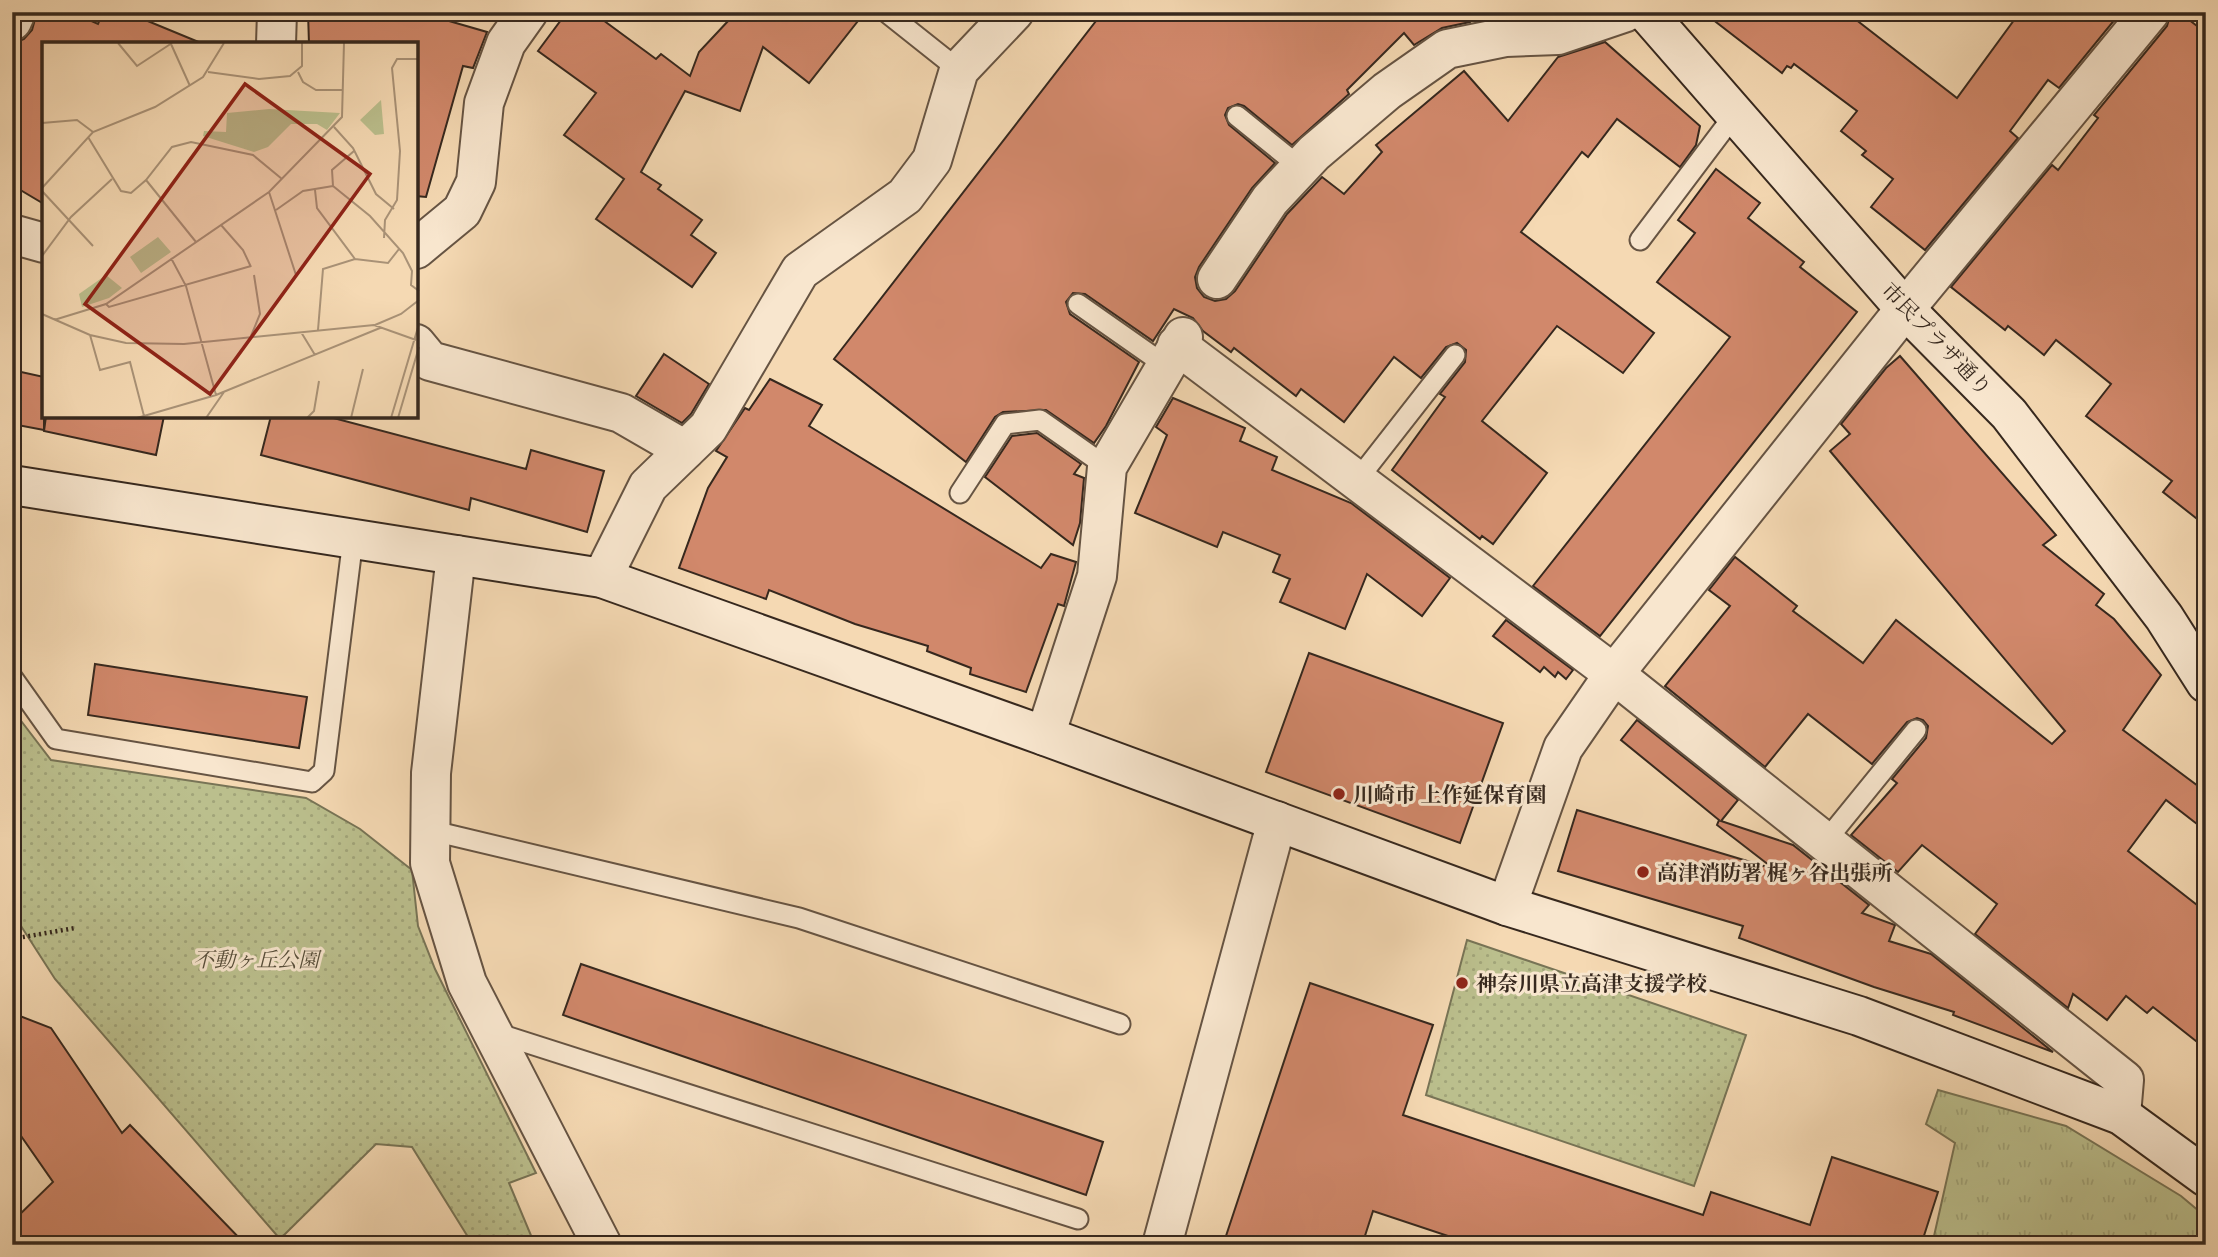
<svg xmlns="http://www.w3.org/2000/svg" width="2218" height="1257" font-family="'Gentium Book Plus','Noto Serif JP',serif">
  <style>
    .grass { fill: url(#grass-tufts); stroke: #787456; stroke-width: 2 }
    .park { fill: url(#park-dots); stroke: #787456; stroke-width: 2 }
    .building { fill: #d1886b; stroke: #36281e; stroke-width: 2 }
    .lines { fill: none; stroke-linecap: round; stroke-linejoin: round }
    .lane-casing { stroke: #665443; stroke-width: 23 }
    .street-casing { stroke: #665443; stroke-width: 42 }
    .secondary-casing { stroke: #36281e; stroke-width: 42 }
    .path { stroke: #36281e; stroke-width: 4.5; stroke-dasharray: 2 3.5; stroke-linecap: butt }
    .lane { stroke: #f8e6ce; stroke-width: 19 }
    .street { stroke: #f8e6ce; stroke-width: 38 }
    .secondary { stroke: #f8e6ce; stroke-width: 38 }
    .poi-dot { fill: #8f2418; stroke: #f8e6ce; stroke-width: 2.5 }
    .labels { text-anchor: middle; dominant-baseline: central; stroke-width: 6; stroke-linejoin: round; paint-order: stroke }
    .street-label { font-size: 21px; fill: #36281e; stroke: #f8e6ce }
    .poi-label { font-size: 21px; font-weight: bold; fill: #36281e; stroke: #f8e6ce; text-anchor: start }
    .park-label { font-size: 21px; font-style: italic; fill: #574e3a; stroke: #f8e6ce }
    .inset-road { fill: none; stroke: #a99277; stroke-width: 2 }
    .view { fill: #8f2418; fill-opacity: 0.15; stroke: #8f2418; stroke-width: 3.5 }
    .inset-edge { fill: none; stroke: #36281e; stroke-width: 3.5 }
  </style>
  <defs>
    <pattern id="grass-tufts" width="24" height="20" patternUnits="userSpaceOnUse" patternTransform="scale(1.75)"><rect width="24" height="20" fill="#bbbf8d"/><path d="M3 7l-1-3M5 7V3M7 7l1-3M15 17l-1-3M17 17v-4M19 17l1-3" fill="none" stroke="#a1a479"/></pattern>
    <pattern id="park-dots" width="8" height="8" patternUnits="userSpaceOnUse" patternTransform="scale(1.75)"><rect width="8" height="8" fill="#bbbf8d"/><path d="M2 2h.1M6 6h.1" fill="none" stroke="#a1a479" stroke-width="1.8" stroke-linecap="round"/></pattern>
  </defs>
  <rect width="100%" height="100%" fill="#f5d9b3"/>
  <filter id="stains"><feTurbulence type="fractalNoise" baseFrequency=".00286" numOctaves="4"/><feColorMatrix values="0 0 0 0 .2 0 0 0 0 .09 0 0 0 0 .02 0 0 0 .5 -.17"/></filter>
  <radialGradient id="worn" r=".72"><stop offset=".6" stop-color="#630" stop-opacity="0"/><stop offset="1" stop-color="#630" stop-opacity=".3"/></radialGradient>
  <!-- grass -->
  <path class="grass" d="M1938,1090L2066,1126L2181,1196L2206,1217V1245H1932L1955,1143L1926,1124Z"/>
  <!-- park -->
  <g class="park">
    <path d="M12,709L51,760L306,798L360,829L412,870L418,926L435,969L536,1173L509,1183L535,1245H473L412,1147L376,1144L280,1239L55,979L12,912Z"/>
    <path d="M1467,940L1746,1035L1694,1186L1426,1095Z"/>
  </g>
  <!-- building -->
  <g class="building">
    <path d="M37,12H71L98,24L103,12H126L201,43L44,44V204L12,185L15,43L24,39L32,30Z"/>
    <path d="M308,12H418L487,32L473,68L463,66L426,197L416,196V44H309Z"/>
    <path d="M567,12H592L656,59L661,54L690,76L699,52L729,20L719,12H865L809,83L763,47L740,111L685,91L641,172L661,185L658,189L702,220L691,235L716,253L692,287L596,219L624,179L564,135L596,93L538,51Z"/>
    <path d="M1103,12H1481L1470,22L1442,28L1414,45L1404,33L1347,90L1349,94L1292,145L1244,106L1238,104L1228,108L1225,115L1229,125L1275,163L1252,188L1199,267L1195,277L1197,288L1204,297L1215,301L1226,299L1235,291L1287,214L1322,177L1344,194L1382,152L1376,145L1464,71L1508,121L1558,57L1605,42L1700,126L1696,145L1680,167L1617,119L1588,157L1582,152L1521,232L1654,333L1623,373L1557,326L1482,421L1547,473L1493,544L1482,536L1480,539L1392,470L1445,397L1440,394L1465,362L1466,350L1457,343L1446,347L1421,378L1394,357L1344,422L1301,389L1296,396L1234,348L1231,352L1203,331L1193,318L1174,309L1153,341L1085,294L1073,293L1066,302L1070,314L1139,362L1106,426L1094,443L1046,410L1003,412L995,417L966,462L834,359Z"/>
    <path d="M1703,12H1846L1957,98L2020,12H2121L2059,88L2048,80L2010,131L2018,138L1925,250L1871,207L1893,179L1862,155L1866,151L1841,131L1857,111L1794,64L1791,68L1787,66L1782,73Z"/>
    <path d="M2171,12H2179L2206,33V526L2163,492L2172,481L2086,416L2111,384L2056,340L2044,355L2008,326L2005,330L1951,287L2052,165L2058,170L2098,118L2094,115L2167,26Z"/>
    <path d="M1716,169L1760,203L1748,218L1804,262L1800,267L1857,312L1600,636L1533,586L1730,337L1657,282L1695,233L1678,220Z"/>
    <path d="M664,354L709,384L691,414L682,423L636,396Z"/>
    <path d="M1900,356L2056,535L2043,545L2104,594L2096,605L2114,619L2161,675L2123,730L2206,792V831L2166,800L2128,851L2206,912V1049L2153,1007L2147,1013L2126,996L2107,1020L2073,994L2068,1008L1975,934L1997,904L1922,845L1898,872L1851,835L1897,783L1892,779L1926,738L1928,726L1923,720L1917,718L1907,722L1872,764L1808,714L1765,767L1665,686L1730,606L1709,590L1735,557L1797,606L1793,611L1863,663L1896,620L2052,744L2065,731L1830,451L1850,434L1841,424L1886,368Z"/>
    <path d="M12,370L44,377V430L12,424Z"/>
    <path d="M770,379L822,405L809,426L1041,568L1051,554L1076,562L1064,606L1058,604L1026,692L970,674L971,668L927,651L928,646L855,624L769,590L766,599L679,568L708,488L727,457L716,451L745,408L749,410Z"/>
    <path d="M1173,398L1245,428L1240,441L1277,457L1272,470L1351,503L1450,578L1422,616L1367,574L1345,629L1280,602L1290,579L1273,572L1280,555L1223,532L1217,547L1135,513L1167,435L1156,427Z"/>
    <path d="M46,416H164L156,455L44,431Z"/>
    <path d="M271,416H326L526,469L531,450L604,471L587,532L471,498L469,510L261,455Z"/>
    <path d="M1037,433L1081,464L1074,474L1084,478L1080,523L1073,545L985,477L1012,436Z"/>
    <path d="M1506,620L1573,670L1566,679L1558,672L1555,677L1544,667L1540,672L1493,636Z"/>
    <path d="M1309,653L1503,723L1460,843L1266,772Z"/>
    <path d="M95,664L307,697L299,748L88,715Z"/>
    <path d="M1637,720L1738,800L1721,821L1793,845L1869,905L1862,913L1895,925L1889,941L1931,954L2053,1052L1953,1015L1954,1012L1874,987L1739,938L1743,926L1558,871L1577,810L1774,869L1717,825L1719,820L1621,740Z"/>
    <path d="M581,964L1103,1142L1086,1195L563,1015Z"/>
    <path d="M1310,983L1433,1025L1403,1115L1703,1215L1711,1192L1810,1225L1832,1157L1938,1192L1921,1245H1475L1373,1211L1362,1245H1223Z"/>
    <path d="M12,1013L51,1028L122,1133L130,1125L246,1245H12V1222L53,1182L12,1123Z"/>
  </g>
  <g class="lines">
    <!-- lane casing -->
    <g class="lane-casing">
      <g id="lane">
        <path d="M886,12L959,70"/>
        <path d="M1237,116L1300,167"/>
        <path d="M1640,240L1735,114"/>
        <path d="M1078,304L1165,365"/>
        <path d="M1358,479L1455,355"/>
        <path d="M960,493L1005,424L1040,420L1107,467"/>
        <path d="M12,677L56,739L312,782L324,771L353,539"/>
        <path d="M429,830L799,918L1120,1024"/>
        <path d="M1824,843L1916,730"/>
        <path d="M493,1032L1078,1219"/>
      </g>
    </g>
    <!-- street casing -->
    <g class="street-casing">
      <g id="street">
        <path d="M12,21L16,12"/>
        <path d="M276,44L277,12"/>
        <path d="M12,234L44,243"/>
        <path d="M416,249L462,211L476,182L484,103L506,43L528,12"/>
        <path d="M1217,279L1270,200L1314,153L1387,91L1447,49L1506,37L1558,35L1626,12"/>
        <path d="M416,344L430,361L621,413L685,450"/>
        <path d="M1177,345L1614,674L2124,1080L2121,1115"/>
        <path d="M456,555L431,773L430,863L467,983L602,1245"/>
        <path d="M602,578L648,486L708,428L800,271L905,196L932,160L959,70L1014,12"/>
        <path d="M1045,736L1097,576L1107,467L1183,337"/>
        <path d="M1507,906L1563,748L1614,674L1905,309L2150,12"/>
        <path d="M1162,1245L1277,821"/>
      </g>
    </g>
    <!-- secondary casing -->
    <g class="secondary-casing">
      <g id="secondary">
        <path d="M1646,12L1905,309L2009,414L2164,617L2206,683"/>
        <path d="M12,485L602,578L1045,736L1507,906L1859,1016L2121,1115L2206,1177"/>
      </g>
    </g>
    <!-- path -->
    <path class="path" d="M12,939L75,928"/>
    <!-- lane -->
    <use href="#lane" class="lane"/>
    <!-- street -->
    <use href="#street" class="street"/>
    <!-- secondary -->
    <use href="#secondary" class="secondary"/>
  </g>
  <!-- markers -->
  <g class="poi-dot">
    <circle cx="1339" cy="794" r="7"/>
    <circle cx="1643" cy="872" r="7"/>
    <circle cx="1462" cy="983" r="7"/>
  </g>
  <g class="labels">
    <!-- street labels -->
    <g class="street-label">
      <text transform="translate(1937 339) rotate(46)">市民プラザ通り</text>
    </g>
    <!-- poi labels -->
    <g class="poi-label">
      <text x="1353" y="794">川崎市 上作延保育園</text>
      <text x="1657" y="872">高津消防署 梶ヶ谷出張所</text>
      <text x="1476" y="983">神奈川県立高津支援学校</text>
    </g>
    <!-- park labels -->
    <g class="park-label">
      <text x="256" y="959">不動ヶ丘公園</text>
    </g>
  </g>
  <!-- overview -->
  <g transform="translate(42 42)">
    <rect width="376" height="376" fill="#f5d9b3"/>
    <path d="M64,233L80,246L67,256L40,265L37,252Z" fill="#bbbf8d"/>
    <path d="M339,58L342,92L333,93L318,78ZM227,67L298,71L285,88L275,82H249L226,105L212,110L161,94L162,89L184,90L185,71ZM116,195L129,210L99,231L88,215Z" fill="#bbbf8d"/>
    <path class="inset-road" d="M76,1L95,24L130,1M129,2L148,44M166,30L217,37L248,34L260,24V1M256,30L261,40L274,48H301M0,81L35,78L51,90M292,85L311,106L334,152L352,167M46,95L79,149L89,151L104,138L130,105L149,100L211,113L240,137M312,109L290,128L291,144L328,174L361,211L370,229L369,243L377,249M104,138L154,200M0,146L51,90L113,65L161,35L182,1M273,148L275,166L313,217M0,149L51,204M227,150L254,233M234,168L261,149L291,144M179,183L201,208L209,225M342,196L343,178L355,158L358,109L350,26L355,17H377M0,214L29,175L70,137M129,216L144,244L174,353M64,262L67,265L209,224M0,272L48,293L84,301L142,302L332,283L374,298M12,278L64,262L227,150L300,75L302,1M333,283L359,272L377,258M276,288L281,227L313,217L346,221L357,207M259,290L273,313M48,293L58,328L88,320L102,374M209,294L218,272L212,233M95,376L174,353L338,286M164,376L182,350M265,376L272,369L277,339M309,376L321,327M349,376L377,282M356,376L377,305"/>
    <path class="view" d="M203,42L328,132L168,352L43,262Z"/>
    <rect width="376" height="376" class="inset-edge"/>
  </g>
  <!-- margin -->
  <rect width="2218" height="1257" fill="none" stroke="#f5d9b3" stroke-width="42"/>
  <rect x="14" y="14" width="2190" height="1229" fill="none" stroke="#36281e" stroke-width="3.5"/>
  <rect x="21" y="21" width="2176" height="1215" fill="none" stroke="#36281e" stroke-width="2"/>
  <rect width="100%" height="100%" filter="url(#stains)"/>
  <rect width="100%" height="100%" fill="url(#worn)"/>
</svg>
